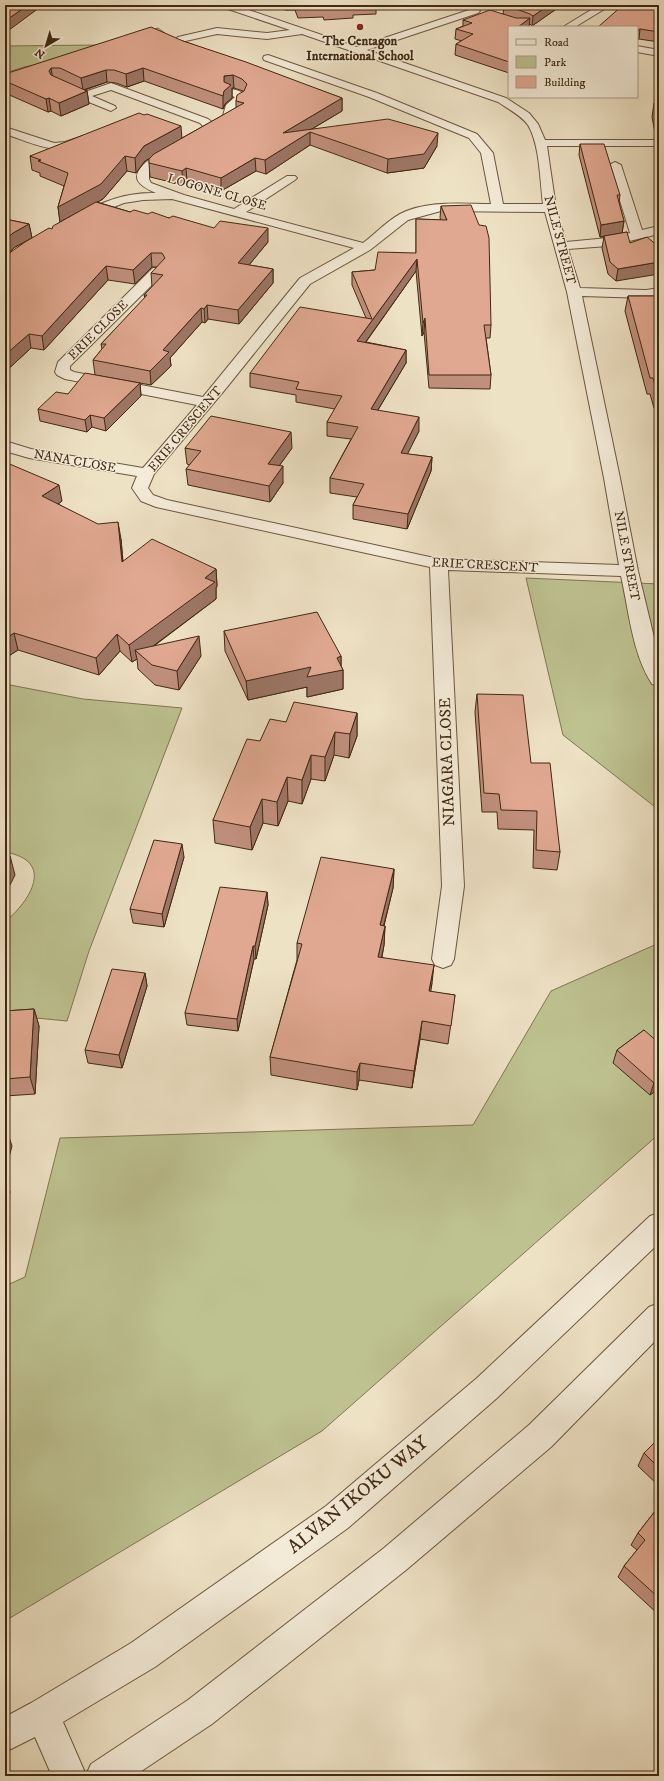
<svg xmlns="http://www.w3.org/2000/svg" width="664" height="1781" font-family="'IM FELL DW Pica',serif">
  <style>
    .green { fill: #bec291; stroke: #807652 }
    .lines { fill: none; stroke-linecap: round; stroke-linejoin: round }
    .minor-casing { stroke: #6c573f; stroke-width: 2 }
    .minor { fill: #f4ecd9; fill-rule: evenodd }
    .wall { fill: #c1907d; stroke: #412912 }
    .shaded-wall { fill: #9d7666; stroke: #412912 }
    .building { fill: #e0a891; stroke: #412912 }
    .poi-dot { fill: #8f2418; stroke: #f4ecd9; stroke-width: 1.5 }
    .labels { text-anchor: middle; dominant-baseline: central; stroke-width: 3; stroke-linejoin: round; paint-order: stroke }
    .far-poi-label { font-size: 13px; font-weight: bold; fill: #412912; stroke: #f4ecd9 }
    .far-street-label { font-size: 13px; fill: #412912; stroke: #f4ecd9 }
    .street-label { font-size: 16px; fill: #412912; stroke: #f4ecd9 }
    .near-street-label { font-size: 19px; fill: #412912; stroke: #f4ecd9 }
  </style>
  <rect width="100%" height="100%" fill="#eee2c5"/>
  <filter id="stains"><feTurbulence type="fractalNoise" baseFrequency=".005" numOctaves="4"/><feColorMatrix values="0 0 0 0 .2 0 0 0 0 .09 0 0 0 0 .02 0 0 0 .5 -.17"/></filter>
  <radialGradient id="worn" r=".72"><stop offset=".6" stop-color="#630" stop-opacity="0"/><stop offset="1" stop-color="#630" stop-opacity=".3"/></radialGradient>
  <!-- green -->
  <g class="green">
    <path d="M158,28L165,33L90,56L24,67L5,73V46L96,45Z"/>
    <path d="M526,578L659,584V810L563,735Z"/>
    <path d="M5,684L83,699L182,708L89,951L67,1021L5,1015V922C30,901 56,861 5,852Z"/>
    <path d="M659,943V1134L322,1431L5,1621V1286L25,1277L60,1138L473,1125L551,991Z"/>
  </g>
  <g class="lines">
    <!-- minor casing -->
    <g class="minor-casing">
      <g id="minor">
        <path d="M220,5H234L357,47L472,9H478L480,11L478,13L367,50L506,98L529,113L538,124L545,140H659V146H547L556,208L566,242L608,238L630,233L609,165L615,162L621,165L642,230L659,226V234L608,246L568,249L580,288L646,290L659,288V296L646,298L582,296L620,478L638,571L659,658V686L652,684C632,653 629,611 621,576L448,570L464,886L454,959L451,965L443,968L435,965L432,959L442,886L430,567L156,507L141,501L132,488L137,476L29,458L5,451V441L31,449L143,468L197,405L65,379L57,375L55,372L58,362L153,268H163L165,271L163,274L70,366V370L74,372L203,397L300,278L354,248L172,199L143,200L124,203L106,210L83,222H75L73,219L75,216C101,202 126,192 156,193C138,185 129,178 146,162L202,130L204,127L200,123L111,90L92,96L115,106L116,108L111,111L79,98L78,96L79,94L111,83L208,119L212,122L222,119L226,105L235,97L226,94L225,92L226,90C232,88 242,91 246,96L243,103L236,107L235,113L230,123L214,128L210,134L154,166L149,172V179L151,183L184,195L234,209L287,176H295L297,178L295,180L246,212L363,243C375,234 387,221 400,214C427,200 461,204 491,204L481,153L469,138L369,97L264,60L263,58L264,56L268,55L377,93L477,134L493,153L503,204H543C540,181 540,145 528,125C521,115 508,109 498,102L302,34L267,39L217,34L181,42L178,41L176,39L178,37L217,28L267,33L290,30L222,7ZM441,211L545,212L567,292L604,478L619,565L439,559L167,500L153,495L148,488L154,474L223,392L310,284L370,250L408,220Z"/>
        <path d="M599,5H611L575,27H563Z"/>
        <path d="M637,46L659,50V56L637,52Z"/>
        <path d="M5,127L54,143L65,142L83,136L89,139C86,143 82,143 78,145C52,155 30,142 5,134Z"/>
        <path d="M659,1213V1243L497,1398L348,1528L155,1667L63,1722L86,1775L91,1764L188,1700L384,1548L529,1425L649,1307L659,1303V1337L551,1447L406,1570L212,1724L134,1776H52L35,1737L5,1752V1717L31,1703L131,1643L326,1506L477,1378L650,1216Z"/>
      </g>
    </g>
    <!-- minor -->
    <use href="#minor" class="minor"/>
  </g>
  <!-- wall -->
  <g class="wall">
    <path d="M283,5H381V6H376V14L353,15V18L324,20L323,17L298,18L295,10H285Z"/>
    <path d="M494,5H562L532,26L530,24L529,27H509V73L455,55L456,44L462,41L455,39L456,29L463,26V20L503,14L504,7Z"/>
    <path d="M611,5H659V42L639,39L619,9L611,7Z"/>
    <path d="M183,41L342,98V111L312,129L437,146L424,168L387,173L310,145L266,174L256,171L221,191L187,182L183,185L150,177L149,163L150,158L145,161L136,173L127,171L103,199L97,202L130,212L169,218L268,242L249,265L273,269V283L239,324L208,319L205,323L202,322L170,358L171,366L151,385L95,375L93,360L102,349L101,344L145,298L144,295L152,287L151,273L157,267H152L135,284L108,280L44,350L31,348L5,372V219L29,224L32,238L15,247L6,255L8,254L52,229L60,222L58,207L64,186L40,176V173L32,170L30,156L182,138L236,108V101L243,91L234,88H232V98L225,104L223,109L144,81L127,87L116,83L107,82L85,90L87,91L89,104L61,116L51,111L48,112L5,93V74Z"/>
    <path d="M654,103H659V140L656,138L652,117Z"/>
    <path d="M659,140V154L658,148Z"/>
    <path d="M580,144L620,195L619,203L624,221L622,233L627,232L616,281L608,274L602,248L604,237H600L579,155Z"/>
    <path d="M441,206L491,325L490,338H486L491,375L490,389L429,388L424,332L422,336L416,271L366,342L406,350V363L378,410L419,431L407,454L432,457L431,471L407,529L353,519V505L357,497L330,493V478L351,439L327,436V422L335,409L296,402V395L250,387V373L366,318L352,285V272L375,270L416,253V219L441,220L440,218Z"/>
    <path d="M628,296H659V408H654L650,394H647L625,311Z"/>
    <path d="M140,383L141,396L106,431L92,427L87,432L40,421L38,409L68,394Z"/>
    <path d="M185,448H292L279,466L283,483L270,502L188,485L186,469L190,465L187,464Z"/>
    <path d="M5,462L62,501L58,504L121,539L123,561L216,569L217,586L216,588V599L154,646L201,656L179,690L155,685L138,669L137,659L132,662L120,651L99,675L18,650L7,657L5,656Z"/>
    <path d="M224,631L341,656V666L343,670V689L307,697V687L248,700L225,651Z"/>
    <path d="M477,694L531,763L560,852L557,870L533,868L534,830L498,829L497,812H482L475,712Z"/>
    <path d="M357,713V736L349,758L334,755L325,781L311,779L302,804L288,801L278,826L263,823L252,850L215,843L213,820L260,741L286,722Z"/>
    <path d="M184,857L164,927L133,923L130,909Z"/>
    <path d="M394,869L393,888L384,926H385L384,945L382,957L432,983L430,992L455,995L448,1044L420,1039L412,1088L359,1080L357,1090L271,1075L270,1057L297,960V943Z"/>
    <path d="M267,892L268,905L256,959H254L238,1031L187,1025L185,1013Z"/>
    <path d="M145,973L147,986L122,1068L88,1063L85,1050Z"/>
    <path d="M34,1009L39,1026L35,1094L5,1096V1011Z"/>
    <path d="M644,1030L659,1088L650,1095L613,1063L617,1050Z"/>
    <path d="M659,1442V1486L638,1466L644,1453Z"/>
    <path d="M659,1506V1615L618,1577L624,1566L637,1550L631,1545L638,1533Z"/>
    <path d="M659,1620V1630L655,1626Z"/>
  </g>
  <!-- shaded-wall -->
  <g class="shaded-wall">
    <path d="M28,5H43L5,33V21Z"/>
    <path d="M549,5H562L532,26L533,16Z"/>
    <path d="M530,18L529,27H518Z"/>
    <path d="M640,29L639,39L637,40V31Z"/>
    <path d="M51,68L53,80L49,71Z"/>
    <path d="M143,68L144,81L127,87L126,74Z"/>
    <path d="M106,70L107,82L83,90L81,78Z"/>
    <path d="M233,75L234,88H232V98L225,104L223,109V96L224,76Z"/>
    <path d="M87,91L89,104L61,116L59,103Z"/>
    <path d="M49,98L51,111L48,112L46,99Z"/>
    <path d="M342,98V111L283,146V133Z"/>
    <path d="M181,126L182,140L145,161L136,173L135,158L144,146Z"/>
    <path d="M310,132V145L266,174L265,160Z"/>
    <path d="M438,133L437,146L424,168L387,173L388,159Z"/>
    <path d="M125,156L127,171L103,199L60,222L58,207Z"/>
    <path d="M255,158L256,171L221,191V178Z"/>
    <path d="M186,168L187,182L183,185L182,171Z"/>
    <path d="M624,221L622,233L600,237L601,225Z"/>
    <path d="M29,224L32,238L15,247L5,256V240L13,233Z"/>
    <path d="M268,228V242L239,277L238,263Z"/>
    <path d="M151,253L152,267L135,284L133,270Z"/>
    <path d="M417,259L416,271L357,354V341Z"/>
    <path d="M659,262V274L616,281L618,269Z"/>
    <path d="M106,266L108,280L44,350L42,336Z"/>
    <path d="M273,269V283L239,324L238,310Z"/>
    <path d="M207,305L208,319L205,323L204,309Z"/>
    <path d="M201,308L202,322L170,358L171,366L151,385L150,371L163,350Z"/>
    <path d="M425,318L424,332L422,336L423,323Z"/>
    <path d="M29,334L31,348L5,372V355Z"/>
    <path d="M406,350V363L370,423L371,409Z"/>
    <path d="M140,383L141,396L106,431L104,418Z"/>
    <path d="M90,415L92,427L87,432L85,420Z"/>
    <path d="M419,417V431L401,467V453Z"/>
    <path d="M291,432L292,448L269,480L268,464Z"/>
    <path d="M432,457L431,471L407,529L408,514Z"/>
    <path d="M283,466V483L270,502L269,486Z"/>
    <path d="M59,485L62,501L45,513L42,496Z"/>
    <path d="M118,522L121,539L124,578L122,562Z"/>
    <path d="M216,569L217,586L216,588V599L141,655L135,650L137,659L132,662L129,645L205,578Z"/>
    <path d="M14,633L18,650L7,657L5,647V639Z"/>
    <path d="M117,634L120,651L99,675L96,658Z"/>
    <path d="M199,636L201,656L179,690L177,671Z"/>
    <path d="M341,656V670H343V689L307,697V687L248,700L246,681L337,658Z"/>
    <path d="M357,713V736L349,758L350,734Z"/>
    <path d="M335,732L334,755L325,781V757Z"/>
    <path d="M311,755V779L302,804V780Z"/>
    <path d="M287,777L288,801L278,826L277,802Z"/>
    <path d="M262,799L263,823L252,850L250,827Z"/>
    <path d="M182,844L184,857L164,927L162,914Z"/>
    <path d="M10,856L15,875L10,885L5,890V873Z"/>
    <path d="M394,869L393,888L379,944L380,925Z"/>
    <path d="M267,892L268,905L256,959L255,946Z"/>
    <path d="M385,926L384,945L378,975V957Z"/>
    <path d="M253,946L254,959L238,1031L237,1019Z"/>
    <path d="M434,965L432,983L428,1010L429,991Z"/>
    <path d="M145,973L147,986L122,1068L119,1055Z"/>
    <path d="M34,1009L39,1026L35,1094L30,1077Z"/>
    <path d="M422,1021L420,1039L412,1088L414,1071Z"/>
    <path d="M360,1063L359,1080L357,1090V1072Z"/>
    <path d="M659,1079V1088L650,1095L654,1083Z"/>
    <path d="M8,1134L12,1146L5,1172V1145Z"/>
    <path d="M6,1180L10,1192L5,1211V1184Z"/>
  </g>
  <!-- building -->
  <g class="building">
    <path d="M5,5H28L5,21Z"/>
    <path d="M324,5H353L324,6Z"/>
    <path d="M505,5H549L533,16L530,14Z"/>
    <path d="M623,5H659V32L640,29L637,31V27H598Z"/>
    <path d="M490,10L516,18H530L518,27H509V62L456,44L473,34L456,29L472,23L463,20Z"/>
    <path d="M151,27L183,41L246,62L342,98L283,133L388,119L438,133L424,154L388,159L310,132L265,160L255,158L221,178L186,168L182,171L149,163V159L154,154L244,103L236,101L237,95L244,91L247,84L242,79L233,75L224,76V82L231,85L224,91L223,96L143,68L126,74L114,70H106L81,78L60,68H51L49,71L51,75L87,91L59,103L49,98L46,99L5,81V74Z"/>
    <path d="M654,103H659V125H658Z"/>
    <path d="M139,113L144,115L147,114L181,126L144,146L135,158L125,156L101,184L58,207L68,173L38,161L41,160L30,156Z"/>
    <path d="M580,144H604L620,195H617L624,221L601,225Z"/>
    <path d="M96,202L130,212L134,210L148,214L152,212L169,218L173,216L214,228L220,221L268,228L238,263L273,269L238,310L207,305L204,309L201,308L163,350L169,352L150,371L93,360L106,344H101L147,295H144L163,275L151,273L165,258L162,253H151L133,270L106,266L42,336L29,334L5,355V255L8,254L25,242L49,228L52,229L53,226Z"/>
    <path d="M471,205L479,225L486,226L489,238L491,325H484L491,375H429L425,318L423,323L417,259L357,341L406,350L371,409L419,417L401,453L432,457L408,514L353,505L364,484L330,478L358,427L327,422L342,396L296,389L299,382L250,373L300,307L372,319L352,272L375,270L378,252L416,253V219L447,220L441,206Z"/>
    <path d="M5,219L29,224L13,233L5,240Z"/>
    <path d="M627,232L630,243L647,237L659,247V262L618,269L610,262L604,236Z"/>
    <path d="M628,296H659V392H657L653,378H650Z"/>
    <path d="M85,373L140,383L104,418L90,415L85,420L38,409L56,392L68,394Z"/>
    <path d="M211,416L291,432L268,464L283,466L269,486L186,469L201,451L185,448Z"/>
    <path d="M5,462L59,485L42,496L98,524L118,522L122,562L152,539L216,569L205,578L215,582L129,645L117,634L96,658L14,633L5,639Z"/>
    <path d="M317,612L341,656L337,658L343,670L307,677L311,667L246,681L224,631Z"/>
    <path d="M199,636L177,671L152,665L135,650Z"/>
    <path d="M477,694L523,695L531,763H550L560,852L536,850L537,811L501,810L499,794L484,793Z"/>
    <path d="M294,702L357,713L350,734L335,732L325,757L311,755L302,780L287,777L277,802L262,799L250,827L213,820L247,739L260,741L270,719L286,722Z"/>
    <path d="M154,840L182,844L162,914L130,909Z"/>
    <path d="M5,851L10,856L11,861L5,873Z"/>
    <path d="M321,857L394,869L380,925L385,926L378,957L434,965L429,991L455,995L451,1026L422,1021L414,1071L360,1063L357,1072L270,1057L302,944L297,943Z"/>
    <path d="M220,887L267,892L255,946H253L237,1019L185,1013Z"/>
    <path d="M112,969L145,973L119,1055L85,1050Z"/>
    <path d="M34,1009L30,1077L5,1079V1011Z"/>
    <path d="M644,1030L659,1043V1079L654,1083L617,1050Z"/>
    <path d="M5,1133L8,1134L5,1145Z"/>
    <path d="M657,1440L659,1442V1468L644,1453Z"/>
    <path d="M659,1506V1598L624,1566L645,1540L638,1533Z"/>
  </g>
  <!-- markers -->
  <circle class="poi-dot" cx="360" cy="27" r="4"/>
  <g class="labels">
    <!-- far-poi labels -->
    <g class="far-poi-label">
      <text x="360" y="41">The Centagon<tspan x="360" dy="15">International School</tspan></text>
    </g>
    <!-- far-street labels -->
    <g class="far-street-label">
      <text transform="translate(217 192) rotate(16)">LOGONE CLOSE</text>
      <text transform="translate(560 240) rotate(75)">NILE STREET</text>
      <text transform="translate(98 330) rotate(-45)">ERIE CLOSE</text>
      <text transform="translate(185 429) rotate(-50)">ERIE CRESCENT</text>
      <text transform="translate(75 461) rotate(10)">NANA CLOSE</text>
      <text transform="translate(627 556) rotate(79)">NILE STREET</text>
      <text transform="translate(485 565) rotate(3)">ERIE CRESCENT</text>
    </g>
    <!-- street labels -->
    <g class="street-label">
      <text transform="translate(447 762) rotate(-92)">NIAGARA CLOSE</text>
    </g>
    <!-- near-street labels -->
    <g class="near-street-label">
      <text transform="translate(358 1495) rotate(-39)">ALVAN IKOKU WAY</text>
    </g>
  </g>
  <!-- margin -->
  <rect width="664" height="1781" fill="none" stroke="#eee2c5" stroke-width="20"/>
  <rect x="6" y="6" width="652" height="1769" fill="none" stroke="#412912" stroke-width="2"/>
  <rect x="10" y="10" width="644" height="1761" fill="none" stroke="#412912"/>
  <!-- legend -->
  <rect x="508" y="26" width="130" height="72" fill="#f4ecd9" stroke="#ac9e89"/>
  <rect x="516" y="39" width="20" height="6" fill="#f4ecd9" stroke="#ac9e89"/>
  <text x="544" y="46" font-size="12" fill="#412912">Road</text>
  <rect x="516" y="56" width="20" height="12" fill="#bec291" stroke="#ac9e89"/>
  <text x="544" y="66" font-size="12" fill="#412912">Park</text>
  <rect x="516" y="76" width="20" height="12" fill="#e0a891" stroke="#ac9e89"/>
  <text x="544" y="86" font-size="12" fill="#412912">Building</text>
  <!-- north arrow -->
  <g transform="translate(46 46) rotate(218)" stroke="#f4ecd9" stroke-width="3" paint-order="stroke">
  <path d="M0-3L7 15L0 10L-7 15Z" fill="#412912"/>
  <text y="-6" font-size="11" font-weight="bold" text-anchor="middle" fill="#412912">N</text>
  </g>
  <rect width="100%" height="100%" filter="url(#stains)"/>
  <rect width="100%" height="100%" fill="url(#worn)"/>
</svg>
